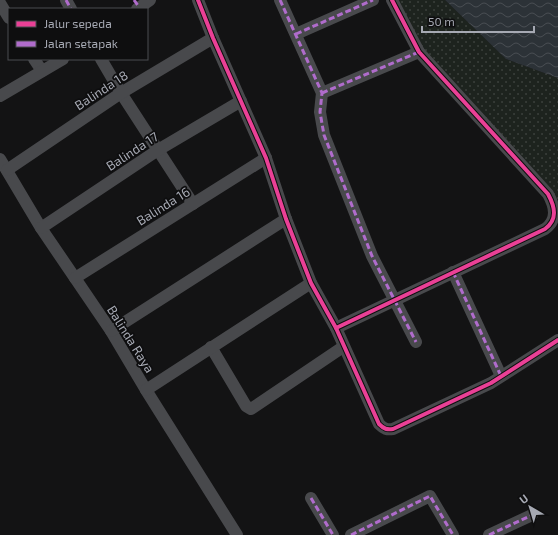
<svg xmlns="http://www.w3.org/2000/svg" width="558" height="535" font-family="'Exo 2',sans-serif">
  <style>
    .grass { fill: url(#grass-dots) }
    .water { fill: url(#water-waves) }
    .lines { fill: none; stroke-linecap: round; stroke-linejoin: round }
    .street { stroke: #48494c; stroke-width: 12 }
    .quiet { stroke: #b06ccc; stroke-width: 3; stroke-dasharray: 6 3; stroke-linecap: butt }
    .cycleway-casing { stroke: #0e0e0f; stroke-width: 6 }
    .cycleway { stroke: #ea4096; stroke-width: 4 }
    .labels { text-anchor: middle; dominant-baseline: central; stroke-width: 3.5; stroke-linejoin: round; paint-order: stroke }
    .street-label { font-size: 13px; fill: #a6a9b3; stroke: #0e0e0f }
  </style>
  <defs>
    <pattern id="grass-dots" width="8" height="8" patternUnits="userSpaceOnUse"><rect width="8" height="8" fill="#1d231e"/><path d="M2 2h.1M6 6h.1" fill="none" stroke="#3b403c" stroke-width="1.8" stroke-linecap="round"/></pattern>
    <pattern id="water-waves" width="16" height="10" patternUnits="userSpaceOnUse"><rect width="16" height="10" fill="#2c3237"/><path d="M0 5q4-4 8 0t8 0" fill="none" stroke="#484d52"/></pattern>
  </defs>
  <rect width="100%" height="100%" fill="#131314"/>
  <!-- grass -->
  <path class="grass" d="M392,0H445L506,59L558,78V205L419,52Z"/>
  <!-- water -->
  <path class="water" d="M445,0H558V78L506,59Z"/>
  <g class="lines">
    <!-- street -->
    <g class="street">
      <path d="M66,0L71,9"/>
      <path d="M198,0L213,38L266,158L286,219L311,283L336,328L379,424C384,429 387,430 393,429L491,383L558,340"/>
      <path d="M280,0L322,93L320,112L324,135L372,256L416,342"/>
      <path d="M0,3L9,18"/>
      <path d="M137,9L150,0"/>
      <path d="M296,34L373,0"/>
      <path d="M34,59L42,71"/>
      <path d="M101,59L121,93L193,204"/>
      <path d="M322,93L419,52"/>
      <path d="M0,96L63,59"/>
      <path d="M0,159L41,228L111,331L146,390L237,535"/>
      <path d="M7,170L121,93L213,38"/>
      <path d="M41,228L158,150L241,101"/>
      <path d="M453,272L501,376"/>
      <path d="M75,278L266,158"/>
      <path d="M336,328L545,229C558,219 555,207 548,194L419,52L392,0"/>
      <path d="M111,331L286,219"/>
      <path d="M211,347L246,406L251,409L343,347"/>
      <path d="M146,390L311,283"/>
      <path d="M311,498L333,535"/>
      <path d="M351,535L430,496L453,535"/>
      <path d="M489,535L532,515"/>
    </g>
    <!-- quiet -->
    <g class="quiet">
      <path d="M66,0L71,9"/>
      <path d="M134,0L139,7"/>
      <path d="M280,0L322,93L320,112L324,135L372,256L416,342"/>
      <path d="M296,34L373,0"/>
      <path d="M322,93L419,52"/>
      <path d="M453,272L501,376"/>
      <path d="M311,498L333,535"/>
      <path d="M351,535L430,496L453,535"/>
      <path d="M489,535L532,515"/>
    </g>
    <!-- cycleway casing -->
    <g class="cycleway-casing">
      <g id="cycleway">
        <path d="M198,0L213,38L266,158L286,219L311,283L336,328L379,424C384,429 387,430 393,429L491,383L558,340"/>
        <path d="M336,328L545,229C558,219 555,207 548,194L419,52L392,0"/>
      </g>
    </g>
    <!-- cycleway -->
    <use href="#cycleway" class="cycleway"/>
  </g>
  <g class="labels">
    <!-- street labels -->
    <g class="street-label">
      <text transform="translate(101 90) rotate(-33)">Balinda 18</text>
      <text transform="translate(132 151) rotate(-33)">Balinda 17</text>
      <text transform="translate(163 206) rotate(-32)">Balinda 16</text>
      <text transform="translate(131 339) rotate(58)">Balinda Raya</text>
    </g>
  </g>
  <!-- legend -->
  <rect x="8" y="8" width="140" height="52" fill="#0e0e0f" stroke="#4b4c51"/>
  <rect x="16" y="21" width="20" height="6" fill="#ea4096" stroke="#4b4c51"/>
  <text x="44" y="28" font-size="12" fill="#a6a9b3">Jalur sepeda</text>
  <rect x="16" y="41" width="20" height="6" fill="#b06ccc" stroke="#4b4c51"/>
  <text x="44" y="48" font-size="12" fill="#a6a9b3">Jalan setapak</text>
  <!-- north arrow -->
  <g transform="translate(530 507) rotate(322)" stroke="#0e0e0f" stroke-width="3" paint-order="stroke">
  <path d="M0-3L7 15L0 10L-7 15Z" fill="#a6a9b3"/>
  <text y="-6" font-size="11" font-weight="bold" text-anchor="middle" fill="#a6a9b3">U</text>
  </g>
  <!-- scale -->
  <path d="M422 26v6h112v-6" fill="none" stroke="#a6a9b3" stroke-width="2"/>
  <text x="428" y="26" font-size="12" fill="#a6a9b3" stroke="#0e0e0f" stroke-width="3" paint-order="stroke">50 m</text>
</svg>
